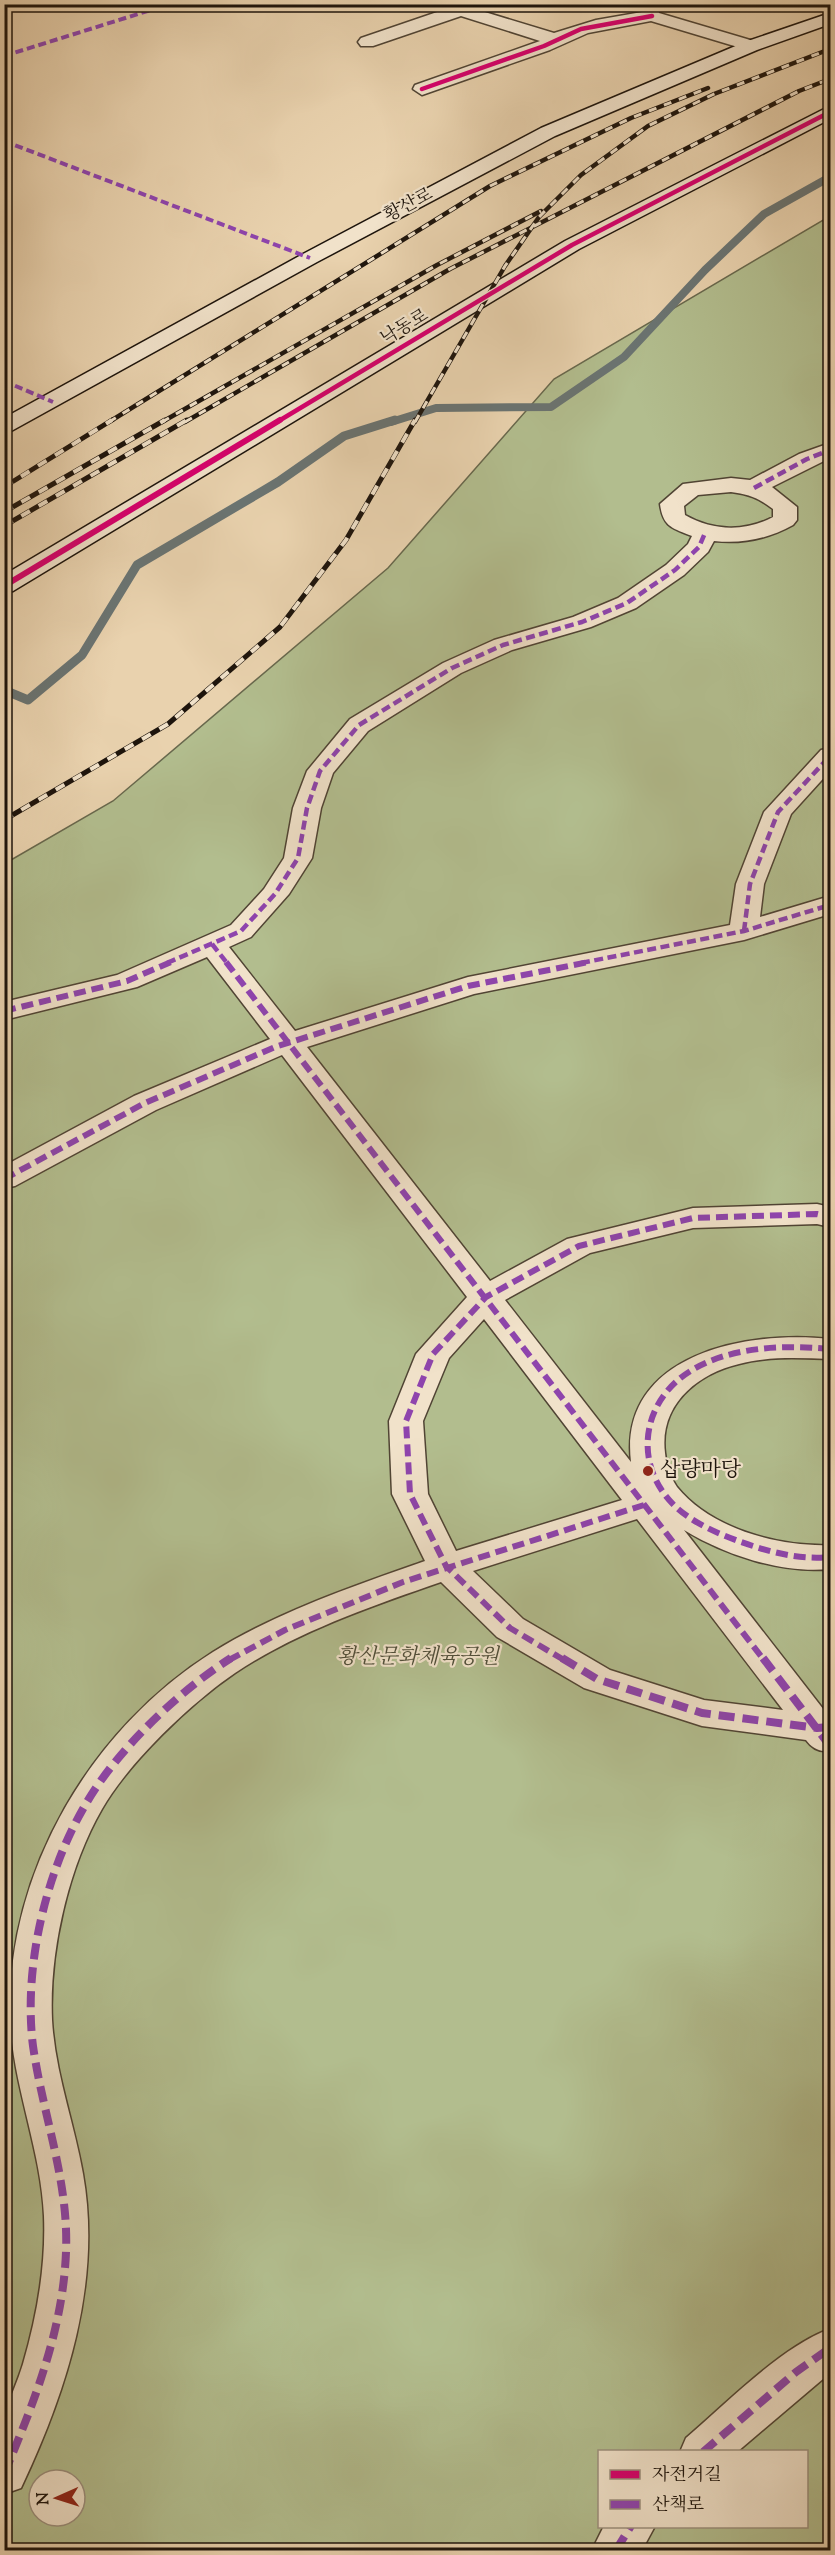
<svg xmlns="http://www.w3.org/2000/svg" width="835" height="2555" font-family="'Sorts Mill Goudy','Noto Serif KR',serif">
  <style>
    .green { fill: #b2bd8e; stroke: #68684d; stroke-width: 1.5; fill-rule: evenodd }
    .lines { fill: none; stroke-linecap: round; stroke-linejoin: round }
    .stream-far1 { stroke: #6a7472; stroke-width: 8 }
    .stream { stroke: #6a7472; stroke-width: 9 }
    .street-casing { stroke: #504434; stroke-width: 3 }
    .secondary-casing { stroke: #1d140c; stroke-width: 3 }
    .street { fill: #f1e2ca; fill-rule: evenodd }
    .secondary { fill: #f1e2ca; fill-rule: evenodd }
    .rail-far1-casing { stroke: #1d140c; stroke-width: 4.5 }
    .rail-casing { stroke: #1d140c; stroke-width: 5 }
    .rail-far1 { stroke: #f1e2ca; stroke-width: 3; stroke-dasharray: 8; stroke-linecap: butt }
    .rail { stroke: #f1e2ca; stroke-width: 4; stroke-dasharray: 10; stroke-linecap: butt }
    .quiet-far3 { stroke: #8e44ad; stroke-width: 4; stroke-dasharray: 8 4; stroke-linecap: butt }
    .quiet-far2 { stroke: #8e44ad; stroke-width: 4.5; stroke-dasharray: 9 4.5; stroke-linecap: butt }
    .quiet-far1 { stroke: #8e44ad; stroke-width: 6; stroke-dasharray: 12 6; stroke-linecap: butt }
    .quiet { stroke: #8e44ad; stroke-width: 8; stroke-dasharray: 16 8; stroke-linecap: butt }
    .cycleway-far1-casing { stroke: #f1e2ca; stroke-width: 7 }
    .cycleway-casing { stroke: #f1e2ca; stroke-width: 9 }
    .cycleway-far1 { stroke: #d6006c; stroke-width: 4.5 }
    .cycleway { stroke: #d6006c; stroke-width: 6 }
    .poi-dot { fill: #8f2418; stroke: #f1e2ca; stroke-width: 2 }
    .labels { text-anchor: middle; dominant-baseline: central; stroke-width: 4.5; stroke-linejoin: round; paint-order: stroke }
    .far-street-label { font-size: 18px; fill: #1d140c; stroke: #f1e2ca }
    .poi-label { font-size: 21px; fill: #1d140c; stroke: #f1e2ca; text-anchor: start }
    .park-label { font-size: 21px; font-style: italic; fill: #514f3a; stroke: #f1e2ca }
  </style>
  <rect width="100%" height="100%" fill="#e9d2ae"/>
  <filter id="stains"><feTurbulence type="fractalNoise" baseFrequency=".00333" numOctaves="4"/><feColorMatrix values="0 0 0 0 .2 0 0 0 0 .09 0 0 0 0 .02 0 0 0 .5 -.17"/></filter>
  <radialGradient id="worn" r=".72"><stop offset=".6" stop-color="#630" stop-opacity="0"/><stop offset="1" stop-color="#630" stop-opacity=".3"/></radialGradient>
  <!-- green -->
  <path class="green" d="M830,216V2550H5L4,864L113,801L388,568L554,379ZM600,2452H806V2526H600ZM39,2480H75V2516H39Z"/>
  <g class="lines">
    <!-- stream-far1 -->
    <path class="stream-far1" d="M391,422L436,408L551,407L624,357L705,270L764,214L830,177"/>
    <!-- stream -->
    <path class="stream" d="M4,690L28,700L82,655L137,565L278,482L344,436L395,420"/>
    <!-- street casing -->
    <g class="street-casing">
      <g id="street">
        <path d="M432,4H473L475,9L554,33L596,20L642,12L638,4H656L659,13L757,42L760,46L751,51L651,21L588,33L550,50L422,95L413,89L415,85L540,41L461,16L373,46H361L358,42L361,38L443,10Z"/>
        <path d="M830,443V458L772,487L797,507V520L793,525C768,539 742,544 714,541L708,552L684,575L636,608L591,627L512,650L461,673L368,731L333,773L321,808L312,858L289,894L251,937L229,947L295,1031L468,977L730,925L736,884L764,812L821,750L830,748V771L791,814L764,884L760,917L830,896V914L744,940L474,994L307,1047L490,1281L567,1239L693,1208L817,1204L830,1207V1227L817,1224L693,1228L590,1253L505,1300L631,1462C618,1353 749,1330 830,1339V1359C800,1358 769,1356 739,1364C697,1374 659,1405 665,1453C666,1464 670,1477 677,1487C711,1529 779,1547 830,1545V1569C782,1574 725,1555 684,1530L827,1714H830V1750C820,1753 812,1748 806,1740L702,1726L584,1688L497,1637L441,1582C372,1606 296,1632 235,1673C191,1703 129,1762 102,1809C68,1868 49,1952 52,2020C55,2073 74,2122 83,2174C102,2282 67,2391 21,2488L4,2494C4,2471 0,2435 5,2413C10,2397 18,2381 23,2364C37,2316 46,2266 44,2216C41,2148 12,2084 10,2016C7,1871 91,1729 213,1652C277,1612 354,1586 425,1561L392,1494L389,1421L416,1354L467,1297L282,1055L156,1110L15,1186L4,1188V1166L134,1096L270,1039L207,957L137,987L4,1020V1002L117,975L231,925L264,889L284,858L293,808L307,771L350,719L443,663L494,640L573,617L618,598L666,565L688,544L692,536C672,528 663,527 660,504L683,484L731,478L750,480L799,454ZM731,492C748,494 759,498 773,509V517C745,532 713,531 685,515L684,506L698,495ZM484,1319L622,1500L456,1551L428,1494L423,1421L449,1358ZM637,1519L783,1710L704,1700L610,1670L523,1619L473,1571Z"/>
        <path d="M830,2329V2373L737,2452H680L686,2438C726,2404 782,2346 830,2329Z"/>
        <path d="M604,2526H655L642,2550H592Z"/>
      </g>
    </g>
    <!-- secondary casing -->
    <g class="secondary-casing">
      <g id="secondary">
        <path d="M830,13V24L757,50L555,136L317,262L4,435V418L303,254L541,128L745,42Z"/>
        <path d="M830,106V119L579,249L13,591L4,593V575L565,241Z"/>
      </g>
    </g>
    <!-- street -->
    <use href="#street" class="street"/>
    <!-- secondary -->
    <use href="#secondary" class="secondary"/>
    <!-- rail-far1 casing -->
    <g class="rail-far1-casing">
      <g id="rail-far1">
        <path d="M109,422L490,186L631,118L708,88"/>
        <path d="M162,422L437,265L541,211"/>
        <path d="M185,422L450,269L799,91L830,79"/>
        <path d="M415,422L505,266L539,217L581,175L648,126L714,94L830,49"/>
      </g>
    </g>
    <!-- rail casing -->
    <g class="rail-casing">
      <g id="rail">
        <path d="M4,487L112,420"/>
        <path d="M4,512L165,420"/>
        <path d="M4,526L187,420"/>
        <path d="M4,820L168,724L280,627L346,540L415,420"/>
      </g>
    </g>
    <!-- rail-far1 -->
    <use href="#rail-far1" class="rail-far1"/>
    <!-- rail -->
    <use href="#rail" class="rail"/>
    <!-- quiet-far3 -->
    <g class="quiet-far3">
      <path d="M4,56L170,4"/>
      <path d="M4,141L310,258"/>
      <path d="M4,381L53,402"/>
    </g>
    <!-- quiet-far2 -->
    <g class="quiet-far2">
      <path d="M754,488L807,459L830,450"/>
      <path d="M744,931L750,884L778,812L830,756"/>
      <path d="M212,944L227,963"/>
      <path d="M167,963L241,931L275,894L298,858L307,808L320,771L359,725L452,668L503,645L582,622L627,603L675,570L699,547L705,533"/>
      <path d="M581,963L744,931L830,905"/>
    </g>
    <!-- quiet-far1 -->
    <g class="quiet-far1">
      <path d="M226,962L764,1660"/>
      <path d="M4,1011L127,981L171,962"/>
      <path d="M4,1179L145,1103L275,1047L468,986L589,962"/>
      <path d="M830,1349C784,1345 733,1346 692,1370C640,1401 632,1467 677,1508C695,1524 719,1534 741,1542C770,1552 799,1560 830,1557"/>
      <path d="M229,1660L285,1630L403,1582L644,1505"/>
      <path d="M564,1660L510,1628L446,1566L410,1494L406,1421L433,1354L486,1297L579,1246L693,1218L817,1214L830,1217"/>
    </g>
    <!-- quiet -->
    <g class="quiet">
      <path d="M562,1658L597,1679L702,1713L817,1728L830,1727"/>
      <path d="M763,1658L830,1746"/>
      <path d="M703,2452L796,2372L830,2348"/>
      <path d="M4,2474C34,2403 63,2330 66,2252C69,2181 43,2116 33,2046C23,1967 46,1870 87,1802C118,1749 179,1691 231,1658"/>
      <path d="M616,2550L631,2526"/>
    </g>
    <!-- cycleway-far1 casing -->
    <g class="cycleway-far1-casing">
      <g id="cycleway-far1">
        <path d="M422,89L544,46L581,29L652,16"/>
        <path d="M277,422L572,245L830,112"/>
      </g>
    </g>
    <!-- cycleway casing -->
    <g class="cycleway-casing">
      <path id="cycleway" d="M4,586L280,420"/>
    </g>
    <!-- cycleway-far1 -->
    <use href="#cycleway-far1" class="cycleway-far1"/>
    <!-- cycleway -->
    <use href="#cycleway" class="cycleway"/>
  </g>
  <!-- markers -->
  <circle class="poi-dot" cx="648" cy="1471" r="6"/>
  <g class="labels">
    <!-- far-street labels -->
    <g class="far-street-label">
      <text transform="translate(409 206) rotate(-28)">황산로</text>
      <text transform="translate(405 328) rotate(-31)">낙동로</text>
    </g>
    <!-- poi labels -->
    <g class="poi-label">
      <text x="660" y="1471">삽량마당</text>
    </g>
    <!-- park labels -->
    <g class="park-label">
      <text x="418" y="1658">황산문화체육공원</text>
    </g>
  </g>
  <!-- margin -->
  <rect width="835" height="2555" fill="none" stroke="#e9d2ae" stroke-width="24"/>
  <rect x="6" y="6" width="823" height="2543" fill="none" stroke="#1d140c" stroke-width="3"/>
  <rect x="12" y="12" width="811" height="2531" fill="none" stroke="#1d140c" stroke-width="1.5"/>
  <!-- legend -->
  <rect x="598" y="2450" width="210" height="78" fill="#f1e2ca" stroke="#9c907e" stroke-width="1.5"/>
  <rect x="610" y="2470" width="30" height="9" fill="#d6006c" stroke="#9c907e" stroke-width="1.5"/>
  <text x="652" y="2480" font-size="18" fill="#1d140c">자전거길</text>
  <rect x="610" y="2500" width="30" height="9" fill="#8e44ad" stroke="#9c907e" stroke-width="1.5"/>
  <text x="652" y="2510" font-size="18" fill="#1d140c">산책로</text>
  <!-- north arrow -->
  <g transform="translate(57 2498) rotate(267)"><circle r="28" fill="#f1e2ca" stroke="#9c907e" stroke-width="1.5"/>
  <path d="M0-4.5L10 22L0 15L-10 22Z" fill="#8f2418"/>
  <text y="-9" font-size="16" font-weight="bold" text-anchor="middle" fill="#1d140c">N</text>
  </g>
  <rect width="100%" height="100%" filter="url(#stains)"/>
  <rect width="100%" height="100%" fill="url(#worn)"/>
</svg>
